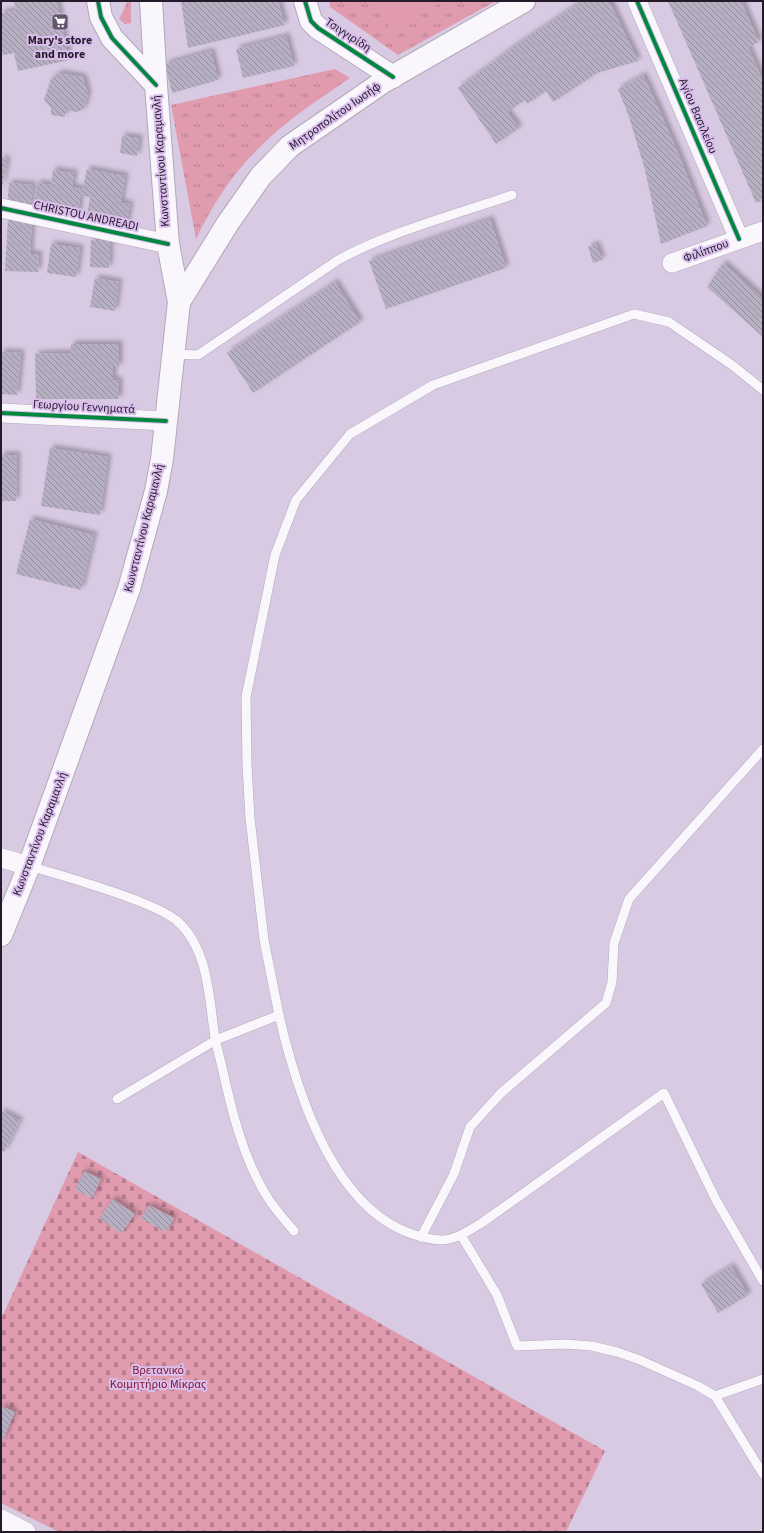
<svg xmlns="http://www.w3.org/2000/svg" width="764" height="1533" font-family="'Source Sans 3',sans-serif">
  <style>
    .grass { fill: url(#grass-tufts) }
    .cemetery { fill: url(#cemetery-stones) }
    .pitch { fill: #e19baf }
    .building { fill: url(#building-back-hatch); filter: url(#shadow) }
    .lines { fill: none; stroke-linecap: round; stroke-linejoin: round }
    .service-casing { stroke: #b3a8bb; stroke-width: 10 }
    .minor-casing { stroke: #b3a8bb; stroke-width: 20 }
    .tertiary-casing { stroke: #b3a8bb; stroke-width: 24 }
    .secondary-casing { stroke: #b3a8bb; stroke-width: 24 }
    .service { stroke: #f9f7fb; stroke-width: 9 }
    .minor { stroke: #f9f7fb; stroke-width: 19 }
    .tertiary { stroke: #f9f7fb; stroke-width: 22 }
    .secondary { stroke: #f9f7fb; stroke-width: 22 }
    .cycleway-casing { stroke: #dabfec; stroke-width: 6 }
    .cycleway { stroke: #00873e; stroke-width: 4 }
    .labels { text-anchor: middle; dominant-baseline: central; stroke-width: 4; stroke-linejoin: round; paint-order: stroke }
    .street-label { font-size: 12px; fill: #241a2a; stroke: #dabfec }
    .poi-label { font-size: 12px; font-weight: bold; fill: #241a2a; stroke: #dabfec }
    .park-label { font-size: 12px; fill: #801632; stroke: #dabfec }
  </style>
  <defs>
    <pattern id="grass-tufts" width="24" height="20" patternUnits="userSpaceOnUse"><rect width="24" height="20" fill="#e19baf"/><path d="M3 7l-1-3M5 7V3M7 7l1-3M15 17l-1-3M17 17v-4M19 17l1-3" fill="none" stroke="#b67e8f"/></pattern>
    <pattern id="cemetery-stones" width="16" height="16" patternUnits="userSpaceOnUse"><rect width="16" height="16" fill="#e19baf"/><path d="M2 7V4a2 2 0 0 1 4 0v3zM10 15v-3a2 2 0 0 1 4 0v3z" fill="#b67e8f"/></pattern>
    <pattern id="building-back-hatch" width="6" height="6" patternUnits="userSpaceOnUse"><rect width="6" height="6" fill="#b7b0c3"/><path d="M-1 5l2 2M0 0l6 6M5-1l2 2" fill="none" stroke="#958e9f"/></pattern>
    <filter id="shadow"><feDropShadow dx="3.5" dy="-3.5" stdDeviation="2" flood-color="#0004"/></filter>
  </defs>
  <rect width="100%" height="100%" fill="#d8cae2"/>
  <!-- grass -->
  <g class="grass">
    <path d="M127,1H131V23L125,24L119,19L124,9Z"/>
    <path d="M329,1H496L398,55L330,7Z"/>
    <path d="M335,69L350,78C318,100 285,121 258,149C231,175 212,206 196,239L171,105Z"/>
  </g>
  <!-- cemetery -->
  <path class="cemetery" d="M78,1152L605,1451L566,1532H59L1,1503V1319Z"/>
  <!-- pitch -->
  <path class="pitch" d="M376,1H445L391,29Z"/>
  <!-- building -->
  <g class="building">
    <path d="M14,1H57L69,60L18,71L14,53L3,55L1,44V13L16,10Z"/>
    <path d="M181,1H278L285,25L188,48Z"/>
    <path d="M582,1H609L638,61L597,73L553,102L546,91L527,104L525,100L507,112L519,128L496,144L458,88L516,45Z"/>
    <path d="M668,1H741L759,42L748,47L763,81V200L756,203Z"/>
    <path d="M286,36L294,66L243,78L236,49Z"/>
    <path d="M211,51L218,80L172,93L165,64Z"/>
    <path d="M60,73L83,77L88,94L84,109L77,112L65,110V117L51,115V108L44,100L51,79Z"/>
    <path d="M643,75L657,105L679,155L707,226L661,244L645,170L629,117L618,89Z"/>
    <path d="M122,136L139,138L137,156L120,153Z"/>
    <path d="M1,158L7,160L2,188H1Z"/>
    <path d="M87,169L125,176L121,203L130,204L126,229L86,222L90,197L81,196Z"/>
    <path d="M53,170L74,173L72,187L81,189L78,216L34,209L37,183L51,185Z"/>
    <path d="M9,183L33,185L30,211L7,209Z"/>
    <path d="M8,218L32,219L30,254H39L38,272L5,271Z"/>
    <path d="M490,219L506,268L386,309L369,261Z"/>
    <path d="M91,240L110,241L109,268L90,267Z"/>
    <path d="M51,244L80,248L76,277L47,273Z"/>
    <path d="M596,244L602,260L593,263L588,247Z"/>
    <path d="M723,263L763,299V337L707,287Z"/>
    <path d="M95,278L119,282L115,311L90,307Z"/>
    <path d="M335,282L360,322L253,393L227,353Z"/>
    <path d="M71,344H119V367H113V380H119V399H36L35,354L71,353Z"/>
    <path d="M1,352L21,353L17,395L1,394Z"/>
    <path d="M50,448L108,457L100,515L41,506Z"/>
    <path d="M1,455H17L16,501H1Z"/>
    <path d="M30,519L94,535L81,590L16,574Z"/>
    <path d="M1,1111L20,1121L4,1152L1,1151Z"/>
    <path d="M84,1171L101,1179L92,1198L75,1190Z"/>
    <path d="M113,1199L135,1214L121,1234L99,1218Z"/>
    <path d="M149,1205L174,1218L166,1232L141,1219Z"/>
    <path d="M731,1266L748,1295L718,1313L701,1284Z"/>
    <path d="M1,1406L15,1412L1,1445Z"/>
  </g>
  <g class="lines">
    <!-- service casing -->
    <g class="service-casing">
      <g id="service">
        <path d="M173,354L198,355L338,260C392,231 454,215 512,195"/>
        <path d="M29,866C64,876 99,886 133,899C148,905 163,910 176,920C209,948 209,999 215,1038C217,1048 220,1058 222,1067C231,1108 242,1153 263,1190C271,1205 283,1218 294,1231"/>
        <path d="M279,1015L264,940L250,818L247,765L246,697L275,555L296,500L350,434L433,385L634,314L669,322L732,365L763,390"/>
        <path d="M117,1099L216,1040L279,1015C296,1089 332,1207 412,1234C424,1238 438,1242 450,1239C462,1236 472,1229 483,1222L664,1093L716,1200L763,1281"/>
        <path d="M461,1235L497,1295L517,1346L565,1344L592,1346L617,1352L640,1360L698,1386L715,1396L763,1474"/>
        <path d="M421,1237L454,1174L470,1127L501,1093L606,1003L612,982L614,943L629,899L763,749"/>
        <path d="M715,1396L763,1379"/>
      </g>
    </g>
    <!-- minor casing -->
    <g class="minor-casing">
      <g id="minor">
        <path d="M637,1L739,239"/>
        <path d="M1,208L168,244"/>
        <path d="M672,263L763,231"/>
        <path d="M1,413L166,421"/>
        <path d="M1,858L29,866"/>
        <path d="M1,1519L26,1532"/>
      </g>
    </g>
    <!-- tertiary casing -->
    <g class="tertiary-casing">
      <g id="tertiary">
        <path d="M98,1L101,17L112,38L156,85"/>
        <path d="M305,1L311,21L318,28L393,77"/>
      </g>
    </g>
    <!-- secondary casing -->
    <g class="secondary-casing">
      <g id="secondary">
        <path d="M179,302L228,223L261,176L290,146L383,82L524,1"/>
        <path d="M1,935L29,866L129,589L156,491L162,459L179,302L168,244L156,85L151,1"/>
      </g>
    </g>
    <!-- service -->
    <use href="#service" class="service"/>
    <!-- minor -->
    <use href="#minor" class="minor"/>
    <!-- tertiary -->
    <use href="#tertiary" class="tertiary"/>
    <!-- secondary -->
    <use href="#secondary" class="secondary"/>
    <!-- cycleway casing -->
    <g class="cycleway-casing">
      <g id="cycleway">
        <path d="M98,1L101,17L112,38L156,85"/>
        <path d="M305,1L311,21L318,28L393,77"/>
        <path d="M637,1L739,239"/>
        <path d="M1,208L168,244"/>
        <path d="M1,413L166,421"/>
      </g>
    </g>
    <!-- cycleway -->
    <use href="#cycleway" class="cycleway"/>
  </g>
  <!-- icons -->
  <defs>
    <g id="supermarket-square" transform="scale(0.9)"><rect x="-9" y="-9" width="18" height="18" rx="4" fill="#63586a" stroke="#dabfec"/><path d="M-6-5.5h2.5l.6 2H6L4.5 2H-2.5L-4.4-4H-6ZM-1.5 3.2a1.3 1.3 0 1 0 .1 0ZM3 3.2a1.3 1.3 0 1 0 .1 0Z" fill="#fff"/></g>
  </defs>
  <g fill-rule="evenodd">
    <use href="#supermarket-square" x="60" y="22"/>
  </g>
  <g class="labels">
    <!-- street labels -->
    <g class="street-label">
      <text transform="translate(348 35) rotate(33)">Τσιγγιρίδη</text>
      <text transform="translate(335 116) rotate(-35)">Μητροπολίτου Ιωσήφ</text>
      <text transform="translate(698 116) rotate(67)">Αγίου Βασιλείου</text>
      <text transform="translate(161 161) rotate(-94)">Κωνσταντίνου Καραμανλή</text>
      <text transform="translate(86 216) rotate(12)">CHRISTOU ANDREADI</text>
      <text transform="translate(706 251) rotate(-20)">Φιλίππου</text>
      <text transform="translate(84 407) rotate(3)">Γεωργίου Γεννηματά</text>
      <text transform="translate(144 528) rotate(-76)">Κωνσταντίνου Καραμανλή</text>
      <text transform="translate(40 834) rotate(-69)">Κωνσταντίνου Καραμανλή</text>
    </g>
    <!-- poi labels -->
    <g class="poi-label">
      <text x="60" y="40">Mary's store<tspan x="60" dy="14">and more</tspan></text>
    </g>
    <!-- park labels -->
    <g class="park-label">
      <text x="158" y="1370">Βρετανικό<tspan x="158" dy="14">Κοιμητήριο Μίκρας</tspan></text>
    </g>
  </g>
  <!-- border -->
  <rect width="764" height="1533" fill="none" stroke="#241a2a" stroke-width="4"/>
</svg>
